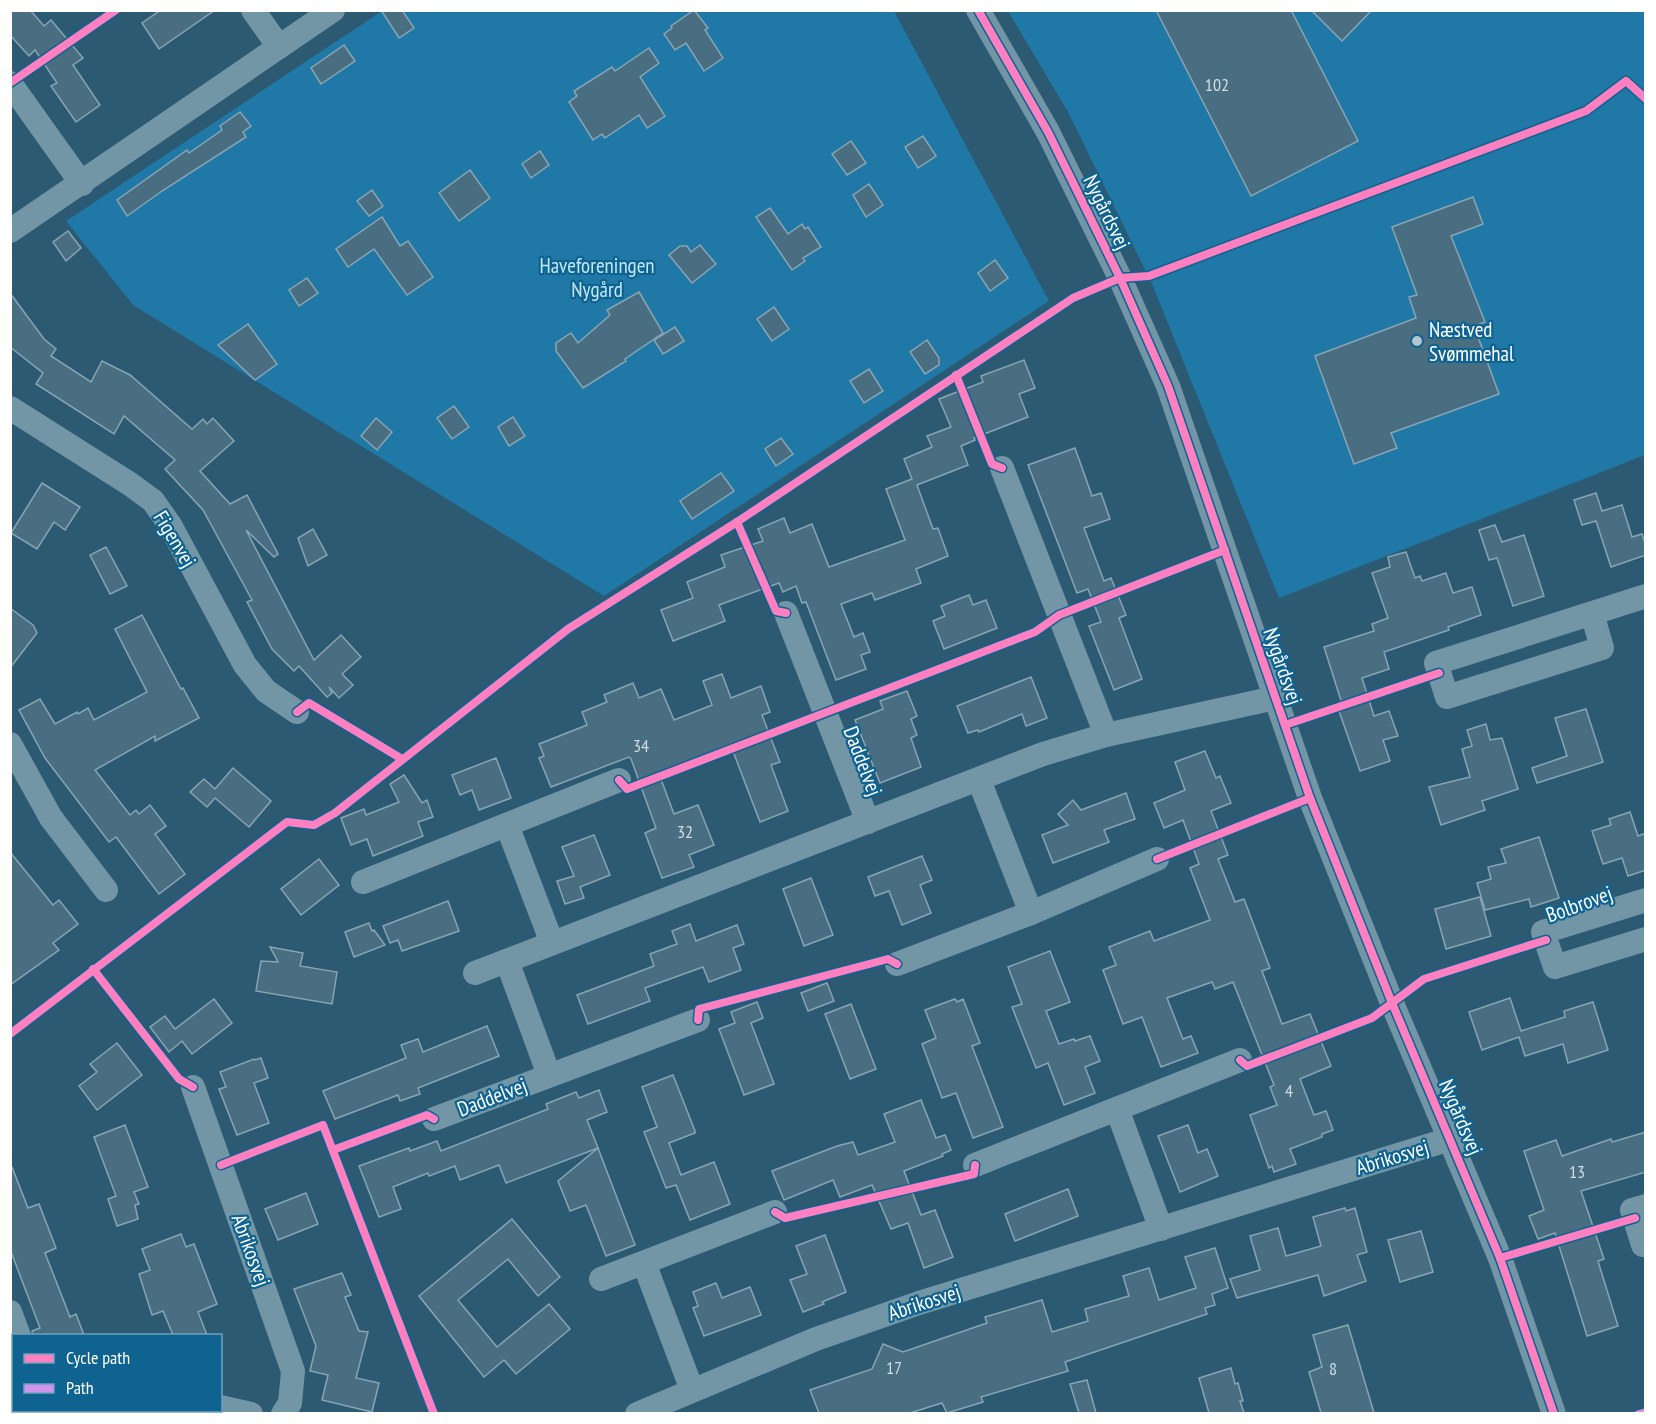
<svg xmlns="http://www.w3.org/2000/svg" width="1656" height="1424" font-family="'PT Sans Narrow',sans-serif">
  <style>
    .green { fill: #2078a6 }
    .building { fill: #496e82; stroke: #88a5b4; stroke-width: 1.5 }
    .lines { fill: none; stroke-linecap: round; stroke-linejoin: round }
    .minor { stroke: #7396a6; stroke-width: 24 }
    .quiet { stroke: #d193ec; stroke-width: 6; stroke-dasharray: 12 6; stroke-linecap: butt }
    .cycleway-casing { stroke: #0f6390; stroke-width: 11 }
    .cycleway { stroke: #ff80c0; stroke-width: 8 }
    .poi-dot { fill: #b5c5ce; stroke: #0f6390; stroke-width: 2 }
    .labels { text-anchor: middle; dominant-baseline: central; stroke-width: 4.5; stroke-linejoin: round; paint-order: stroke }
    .number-label { font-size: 18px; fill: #d2dbe0 }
    .street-label { font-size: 21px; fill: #fff; stroke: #0f6390 }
    .park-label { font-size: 21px; fill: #c0e9fe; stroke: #0f6390 }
    .poi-label { font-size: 21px; fill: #fff; stroke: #0f6390; text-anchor: start }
  </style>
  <rect width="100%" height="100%" fill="#2c5a73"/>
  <!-- green -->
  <g class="green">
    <path d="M382,11H894L1049,301L604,596L133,305L66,221Z"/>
    <path d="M1008,11H1645V455L1279,598L1152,284L1068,112Z"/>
  </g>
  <!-- building -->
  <g class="building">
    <path d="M10,10H30L44,26L51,20L83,58L73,65L100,105L76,122L51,86L57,83L35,50L29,56L10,35Z"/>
    <path d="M161,10H215L159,49L142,23Z"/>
    <path d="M381,10H402L414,28L399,38Z"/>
    <path d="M694,10L708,28L705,30L723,58L704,71L686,43L675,50L664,34L672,28L671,26Z"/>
    <path d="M1156,10H1291L1358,141L1251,196Z"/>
    <path d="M1311,10H1372L1342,41Z"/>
    <path d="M344,45L355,61L321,84L311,68Z"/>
    <path d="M649,48L659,63L640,77L665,116L647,128L639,115L605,138L602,134L593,140L569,102L577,96L574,91L612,67L615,71Z"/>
    <path d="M240,112L251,126L243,132L246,137L162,191L127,216L117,200L187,150L189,153L222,130L220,126Z"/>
    <path d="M923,136L936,156L918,168L905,147Z"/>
    <path d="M851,141L866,163L847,175L832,154Z"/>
    <path d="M540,151L549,165L531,178L522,164Z"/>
    <path d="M470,170L490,198L459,221L439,193Z"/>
    <path d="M869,184L883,205L866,217L853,195Z"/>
    <path d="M372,190L383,206L369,216L357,201Z"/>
    <path d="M1473,197L1483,224L1451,236L1485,322L1474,326L1499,394L1391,433L1397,448L1354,464L1315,356L1416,318L1409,297L1417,295L1392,227Z"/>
    <path d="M770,208L788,234L802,224L805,229L808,227L821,247L803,258L805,261L792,270L756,217Z"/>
    <path d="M382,217L400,246L408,241L433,277L407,295L374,249L348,267L336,249Z"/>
    <path d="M68,231L81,248L66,261L53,242Z"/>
    <path d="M700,245L716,264L692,283L669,255L680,246H687L691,252Z"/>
    <path d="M995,260L1008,278L990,291L978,273Z"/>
    <path d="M307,278L318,293L299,306L289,290Z"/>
    <path d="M639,292L663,333L625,359L626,361L583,388L556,351V343L571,333L578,343L610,315L607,310Z"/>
    <path d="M10,293L44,339L56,349L51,356L91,382L102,361L130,375L192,429L203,419L207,424L213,418L234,441L200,471L230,504L247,495L278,554L274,557L246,530L314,660L341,635L361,657L342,674L353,685L339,698L329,687L332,693L327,697L299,666L294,671L272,649L247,602L252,600L203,510L165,469L175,460L124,416L114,434L36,384L43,373L10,347Z"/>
    <path d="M774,307L789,329L772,341L757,319Z"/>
    <path d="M248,324L277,364L255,380L218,345Z"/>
    <path d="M675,327L684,341L663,354L654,340Z"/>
    <path d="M927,340L939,358V365L925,374L910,352Z"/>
    <path d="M1024,360L1035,388L1019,394L1028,417L974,438L975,440L961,446L968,465L917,485L933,529L938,528L948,556L916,569L921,583L875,600L872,593L841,604L854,637L863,633L870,652L861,655L866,669L836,680L806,602L802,603L796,586L783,592L779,583L719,605L725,621L673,641L661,610L693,598L687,582L725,567L721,555L763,541L758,529L784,518L790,533L812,524L829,567L905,540L886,489L912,479L904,459L932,447L927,436L951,427L939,399L983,382L981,376Z"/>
    <path d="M869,369L883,391L864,403L850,381Z"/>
    <path d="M454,406L469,427L452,439L437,418Z"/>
    <path d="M513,417L525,436L509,446L498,427Z"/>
    <path d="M376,418L392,432L377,450L361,436Z"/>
    <path d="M781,438L793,454L776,466L765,449Z"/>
    <path d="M1075,448L1092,496L1101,493L1110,519L1084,528L1104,581L1111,578L1126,615L1119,618L1142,679L1114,690L1089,626L1101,622L1088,589L1077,593L1028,465Z"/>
    <path d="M721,473L734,491L692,519L680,501Z"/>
    <path d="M42,483L80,507L65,530L54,522L37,549L11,533Z"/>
    <path d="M1596,493L1602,511L1622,505L1632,537L1642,534L1646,546V555L1611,567L1596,521L1582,525L1574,500Z"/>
    <path d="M1495,525L1502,542L1524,535L1544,596L1513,606L1497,558L1489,560L1479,530Z"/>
    <path d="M313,529L327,555L308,566L298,538Z"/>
    <path d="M106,547L127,586L110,594L90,555Z"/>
    <path d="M1406,552L1415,578L1420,576L1422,581L1446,573L1453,593L1472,587L1481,615L1448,627L1449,630L1384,652L1389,669L1362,678L1374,716L1389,711L1398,736L1383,740L1390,761L1360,771L1339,711L1344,710L1324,647L1374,631L1372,624L1388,618L1372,573L1390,567L1388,557Z"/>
    <path d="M969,595L973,605L986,600L997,628L944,649L933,621L945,616L941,606Z"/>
    <path d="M10,608L33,625L37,633L10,668Z"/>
    <path d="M142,615L181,689L183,688L199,718L155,741V736L95,770L130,815L136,810L139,814L150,805L166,826L155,834L185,874L159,894L116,837L109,842L45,758L19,710L40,699L55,724L77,712L78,714L88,708L94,720L147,692L115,629Z"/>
    <path d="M722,674L731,698L761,686L770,712L762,715L780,762L771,765L788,811L760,822L731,746L659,774L674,814L698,805L714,845L689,855L694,867L662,878L645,833L656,828L631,759L629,757L551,787L539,758L544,756L539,744L587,725L582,712L607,702L604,695L633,683L639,698L661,689L674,720L712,705L703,681Z"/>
    <path d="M1031,677L1047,718L1026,726L1022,714L979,732L978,730L968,733L957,706Z"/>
    <path d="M907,691L917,716L911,719L917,735L911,738L921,767L880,783L855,720L883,709L880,701Z"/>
    <path d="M1586,709L1603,762L1537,783L1532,768L1567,756L1555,718Z"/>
    <path d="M1486,724L1490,740L1502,738L1518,789L1482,801L1485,810L1441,825L1429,787L1470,777L1462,749L1472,746L1467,730Z"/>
    <path d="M1205,751L1216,778L1220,776L1231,803L1211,811L1228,855L1218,859L1235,902L1244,899L1270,968L1262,971L1282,1024L1310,1014L1331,1066L1300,1079L1314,1115L1326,1111L1333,1130L1322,1134V1137L1290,1149L1296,1164L1274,1172L1272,1166L1269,1168L1250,1115L1277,1105L1270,1087L1274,1085L1233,982L1215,989L1212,982L1167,998L1183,1039L1191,1036L1198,1053L1161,1067L1142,1017L1123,1024L1103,970L1116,965L1109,947L1150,931L1154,941L1210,920L1190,868L1199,864L1183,820L1164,828L1154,803L1185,790L1175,762Z"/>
    <path d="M496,758L511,798L479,810L472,790L460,795L452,775Z"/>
    <path d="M233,768L271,801L249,827L215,798L207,807L190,792L204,779L215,789Z"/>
    <path d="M404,775L422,803L427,800L433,817L418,822L423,836L373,856L367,839L351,845L341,818L364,809L366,815L399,802L390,784Z"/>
    <path d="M1126,793L1135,819L1104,830L1109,842L1053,863L1042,835L1068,825L1058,814L1073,800L1081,810Z"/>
    <path d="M1630,812L1638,836L1646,833V870L1628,876L1622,858L1603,864L1592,831L1611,825L1609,819Z"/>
    <path d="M594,835L610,875L580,887L584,898L565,904L557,881L574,876L562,847Z"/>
    <path d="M1539,837L1559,898L1531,907L1529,899L1485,910L1477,883L1491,879L1488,867L1506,863L1501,849Z"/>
    <path d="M10,852L53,905L59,900L78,924L53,943L59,950L10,985Z"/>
    <path d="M922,856L932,880L920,885L931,913L902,925L889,891L875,896L868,877Z"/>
    <path d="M319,859L339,885L301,915L281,889Z"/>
    <path d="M811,878L833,935L804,946L783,889Z"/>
    <path d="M1480,897L1491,936L1446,949L1435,909Z"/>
    <path d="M448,901L459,931L402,951L398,940L390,943L383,926Z"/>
    <path d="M369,923L372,931L374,930L385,945L354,957L345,932Z"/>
    <path d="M690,924L696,941L737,925L744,944L733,948L741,970L709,982L703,967L645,988L650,1001L588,1024L577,995L654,966L650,954L677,944L672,931Z"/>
    <path d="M270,947L303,953L300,966L337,972L332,1004L256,991L261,961L278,962Z"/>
    <path d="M1050,951L1070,1002L1046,1011L1059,1044L1074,1039L1075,1041L1090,1036L1100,1061L1085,1067L1095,1093L1064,1105L1048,1063L1036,1068L1012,1007L1022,1004L1008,967Z"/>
    <path d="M827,983L834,1001L808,1011L801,993Z"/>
    <path d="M1510,998L1521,1031L1565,1017L1564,1011L1593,1002L1608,1050L1568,1063L1563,1044L1525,1056L1519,1037L1482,1050L1469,1012Z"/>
    <path d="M214,999L232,1023L192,1054L182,1041L169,1052L150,1027L165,1016L175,1029Z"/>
    <path d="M955,999L957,1002L963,999L980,1043L972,1046L1003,1127L973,1138L956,1093L942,1098L922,1044L936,1038L925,1010Z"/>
    <path d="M757,1002L763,1018L751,1023L774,1084L744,1095L719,1029L735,1023L731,1012Z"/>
    <path d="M851,1004L876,1069L850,1079L825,1014Z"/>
    <path d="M487,1026L499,1056L418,1088L420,1094L400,1101L398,1095L335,1119L323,1091L406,1058L401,1045L418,1039L423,1052Z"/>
    <path d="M117,1043L142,1075L97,1110L79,1086L97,1072L90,1064Z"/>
    <path d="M261,1058L268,1078L254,1083L269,1123L237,1135L219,1089L226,1087L220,1072L254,1059L255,1060Z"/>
    <path d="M673,1075L695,1131V1133L669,1143L681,1175L714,1162L730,1204L690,1220L676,1185L666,1188L644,1132L657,1127L642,1087Z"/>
    <path d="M599,1090L607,1112L587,1120L598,1148L506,1183L499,1165L460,1180L455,1166L429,1176L428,1173L393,1187L401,1209L379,1217L359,1166L409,1148L410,1151L437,1141L441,1151L548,1109L546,1104L576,1092L579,1098Z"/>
    <path d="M921,1100L936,1138L945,1135L951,1150L942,1154L943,1156L904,1171L921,1215L935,1210L953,1257L924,1268L908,1223L891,1229L872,1185L840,1197L833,1180L784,1200L772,1171L837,1146L853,1142L858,1155L895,1142L884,1114Z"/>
    <path d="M125,1125L148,1187L134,1192L139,1204L135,1205L138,1219L117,1226L108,1199L116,1196L94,1137Z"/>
    <path d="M1188,1125L1198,1153L1207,1149L1218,1176L1180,1192L1158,1136Z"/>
    <path d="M1646,1132V1172L1581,1191L1604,1259L1598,1261L1618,1326L1587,1336L1555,1233L1538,1239L1529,1216L1544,1210L1524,1151L1556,1140L1562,1156L1611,1139L1612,1142Z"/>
    <path d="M598,1148L635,1245L606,1256L586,1205L570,1211L558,1181Z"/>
    <path d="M10,1167H12L28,1208L39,1204L56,1248L45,1253L70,1317L76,1314L84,1335H33L32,1331L40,1328L10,1249Z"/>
    <path d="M1068,1189L1078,1216L1015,1241L1005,1214Z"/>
    <path d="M306,1193L318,1224L278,1240L265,1209Z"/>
    <path d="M1345,1208L1346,1211L1355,1208L1367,1252L1357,1255L1366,1281L1324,1296L1318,1275L1237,1298L1230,1279L1260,1270L1250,1236L1278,1228L1286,1256L1321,1246L1313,1217Z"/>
    <path d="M512,1219L560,1277L538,1296L508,1259L458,1300L497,1347L549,1304L570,1329L516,1374L504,1360L484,1377L419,1296Z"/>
    <path d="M1421,1231L1433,1272L1400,1282L1388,1240Z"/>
    <path d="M181,1234L186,1247L194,1244L217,1304L198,1312L207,1335H173L163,1311L152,1315L139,1274L150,1270L142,1249Z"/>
    <path d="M825,1235L846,1292L822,1302L824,1304L803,1312L790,1280L807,1274L796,1246Z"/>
    <path d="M1215,1248L1228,1288L1212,1294L1215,1305L1205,1308L1207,1314L1065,1362L1068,1371L981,1397L983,1402L947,1413L942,1403L910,1413H819L810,1390L872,1369L883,1344L903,1352L987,1323L985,1317L1042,1300L1052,1332L1088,1321L1085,1309L1129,1296L1123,1276L1149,1268L1159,1300L1196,1288L1185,1257Z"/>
    <path d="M342,1273L351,1295L345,1297L359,1331L368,1332L356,1378L379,1383L372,1412L322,1400L328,1375L310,1371L316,1346L294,1289Z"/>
    <path d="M716,1283L722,1298L750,1287L761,1315L704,1336L693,1308L698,1306L693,1292Z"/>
    <path d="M1348,1325L1374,1413H1321L1309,1372L1322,1367L1313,1335Z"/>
    <path d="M1231,1368L1235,1384L1238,1383L1243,1401H1240L1244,1413H1209L1199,1378Z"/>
    <path d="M1087,1380L1096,1413H1079L1070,1384Z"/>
  </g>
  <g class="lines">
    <!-- minor -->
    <g class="minor">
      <path d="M253,10L279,47"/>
      <path d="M978,10L1048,132L1120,278L1168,386L1310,798L1392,1003L1500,1258L1554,1414"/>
      <path d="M10,83L82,184"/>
      <path d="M10,231L333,10"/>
      <path d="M10,408L130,484L153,501L170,525L245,665L266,691L297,712"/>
      <path d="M1002,468L1106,735"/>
      <path d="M786,613L868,822"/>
      <path d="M1592,613L1602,648L1447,697L1436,663L1646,596"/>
      <path d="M10,744L51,818L106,890"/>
      <path d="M979,780L1031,913"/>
      <path d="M507,825L552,943"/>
      <path d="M363,882L619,780"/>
      <path d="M1646,900L1543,932L1555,967L1646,939"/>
      <path d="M507,961L549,1075"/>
      <path d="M897,964L1031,913L1157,859"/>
      <path d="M475,973L1043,754L1106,735L1275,698"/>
      <path d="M193,1087L293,1371L290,1403L283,1414"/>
      <path d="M1117,1109L1161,1229"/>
      <path d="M434,1119L698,1020"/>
      <path d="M975,1165L1240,1060"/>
      <path d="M1646,1206L1632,1210L1643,1245L1646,1244"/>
      <path d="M644,1263L692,1390"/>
      <path d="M601,1279L775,1212"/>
      <path d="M10,1312L19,1336"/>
      <path d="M220,1407L251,1414"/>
      <path d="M45,1414L56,1410"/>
      <path d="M130,1414V1410"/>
      <path d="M637,1414L816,1339L919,1303L1450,1139"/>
    </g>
    <!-- quiet -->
    <path class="quiet" d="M1636,1414L1646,1411"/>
    <!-- cycleway casing -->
    <g class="cycleway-casing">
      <g id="cycleway">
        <path d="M978,10L1048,132L1120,278L1168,386L1310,798L1392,1003L1500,1258L1554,1414"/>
        <path d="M10,83L116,10"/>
        <path d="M956,375L992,464L1002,468"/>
        <path d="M737,522L776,611L786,613"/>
        <path d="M297,712L309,703L402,759"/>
        <path d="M1285,725L1439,673"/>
        <path d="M619,780L627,789L1035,632L1059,615L1225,550"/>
        <path d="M1157,859L1310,798"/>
        <path d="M93,969L179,1079L193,1087"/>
        <path d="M698,1020L699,1009L888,959L897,964"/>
        <path d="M10,1034L287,822L314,825L335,813L568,629L737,522L1073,298L1120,278L1149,276L1586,111L1626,81L1646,99"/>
        <path d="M1240,1060L1247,1066L1372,1018L1424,979L1546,940"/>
        <path d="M333,1150L427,1115L434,1119"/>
        <path d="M221,1165L323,1125L434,1414"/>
        <path d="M775,1212L785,1218L974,1174L975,1165"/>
        <path d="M1500,1258L1635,1218"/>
      </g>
    </g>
    <!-- cycleway -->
    <use href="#cycleway" class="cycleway"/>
  </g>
  <!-- markers -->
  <circle class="poi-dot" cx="1417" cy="341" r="6"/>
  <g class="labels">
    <!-- number labels -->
    <g class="number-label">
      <text x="1217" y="84">102</text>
      <text x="641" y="745">34</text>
      <text x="685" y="831">32</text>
      <text x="1289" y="1090">4</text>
      <text x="1577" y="1171">13</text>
      <text x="894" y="1367">17</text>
      <text x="1333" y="1368">8</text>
    </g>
    <!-- street labels -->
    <g class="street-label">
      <text transform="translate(1107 212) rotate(64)">Nygårdsvej</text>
      <text transform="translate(175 539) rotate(59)">Figenvej</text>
      <text transform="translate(1283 666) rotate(71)">Nygårdsvej</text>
      <text transform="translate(863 761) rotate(69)">Daddelvej</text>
      <text transform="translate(1579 904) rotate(-20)">Bolbrovej</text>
      <text transform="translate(492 1097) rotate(-21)">Daddelvej</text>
      <text transform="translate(1461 1117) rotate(67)">Nygårdsvej</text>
      <text transform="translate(1392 1157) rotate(-17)">Abrikosvej</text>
      <text transform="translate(251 1250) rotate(70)">Abrikosvej</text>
      <text transform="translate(924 1302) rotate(-18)">Abrikosvej</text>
    </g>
    <!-- park labels -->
    <g class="park-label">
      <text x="597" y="265">Haveforeningen<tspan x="597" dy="24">Nygård</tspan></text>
    </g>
    <!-- poi labels -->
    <g class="poi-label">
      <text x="1429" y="329">Næstved<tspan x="1429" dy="24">Svømmehal</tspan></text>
    </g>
  </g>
  <!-- border -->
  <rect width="1656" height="1424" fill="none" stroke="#ffffff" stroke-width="24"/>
  <!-- legend -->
  <rect x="12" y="1334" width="210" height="78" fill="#0f6390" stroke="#6fa1bc" stroke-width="1.5"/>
  <rect x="24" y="1354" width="30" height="9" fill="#ff80c0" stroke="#6fa1bc" stroke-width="1.5"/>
  <text x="66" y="1364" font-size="18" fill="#ffffff">Cycle path</text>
  <rect x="24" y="1384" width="30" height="9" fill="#d193ec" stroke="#6fa1bc" stroke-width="1.5"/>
  <text x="66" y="1394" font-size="18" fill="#ffffff">Path</text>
</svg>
